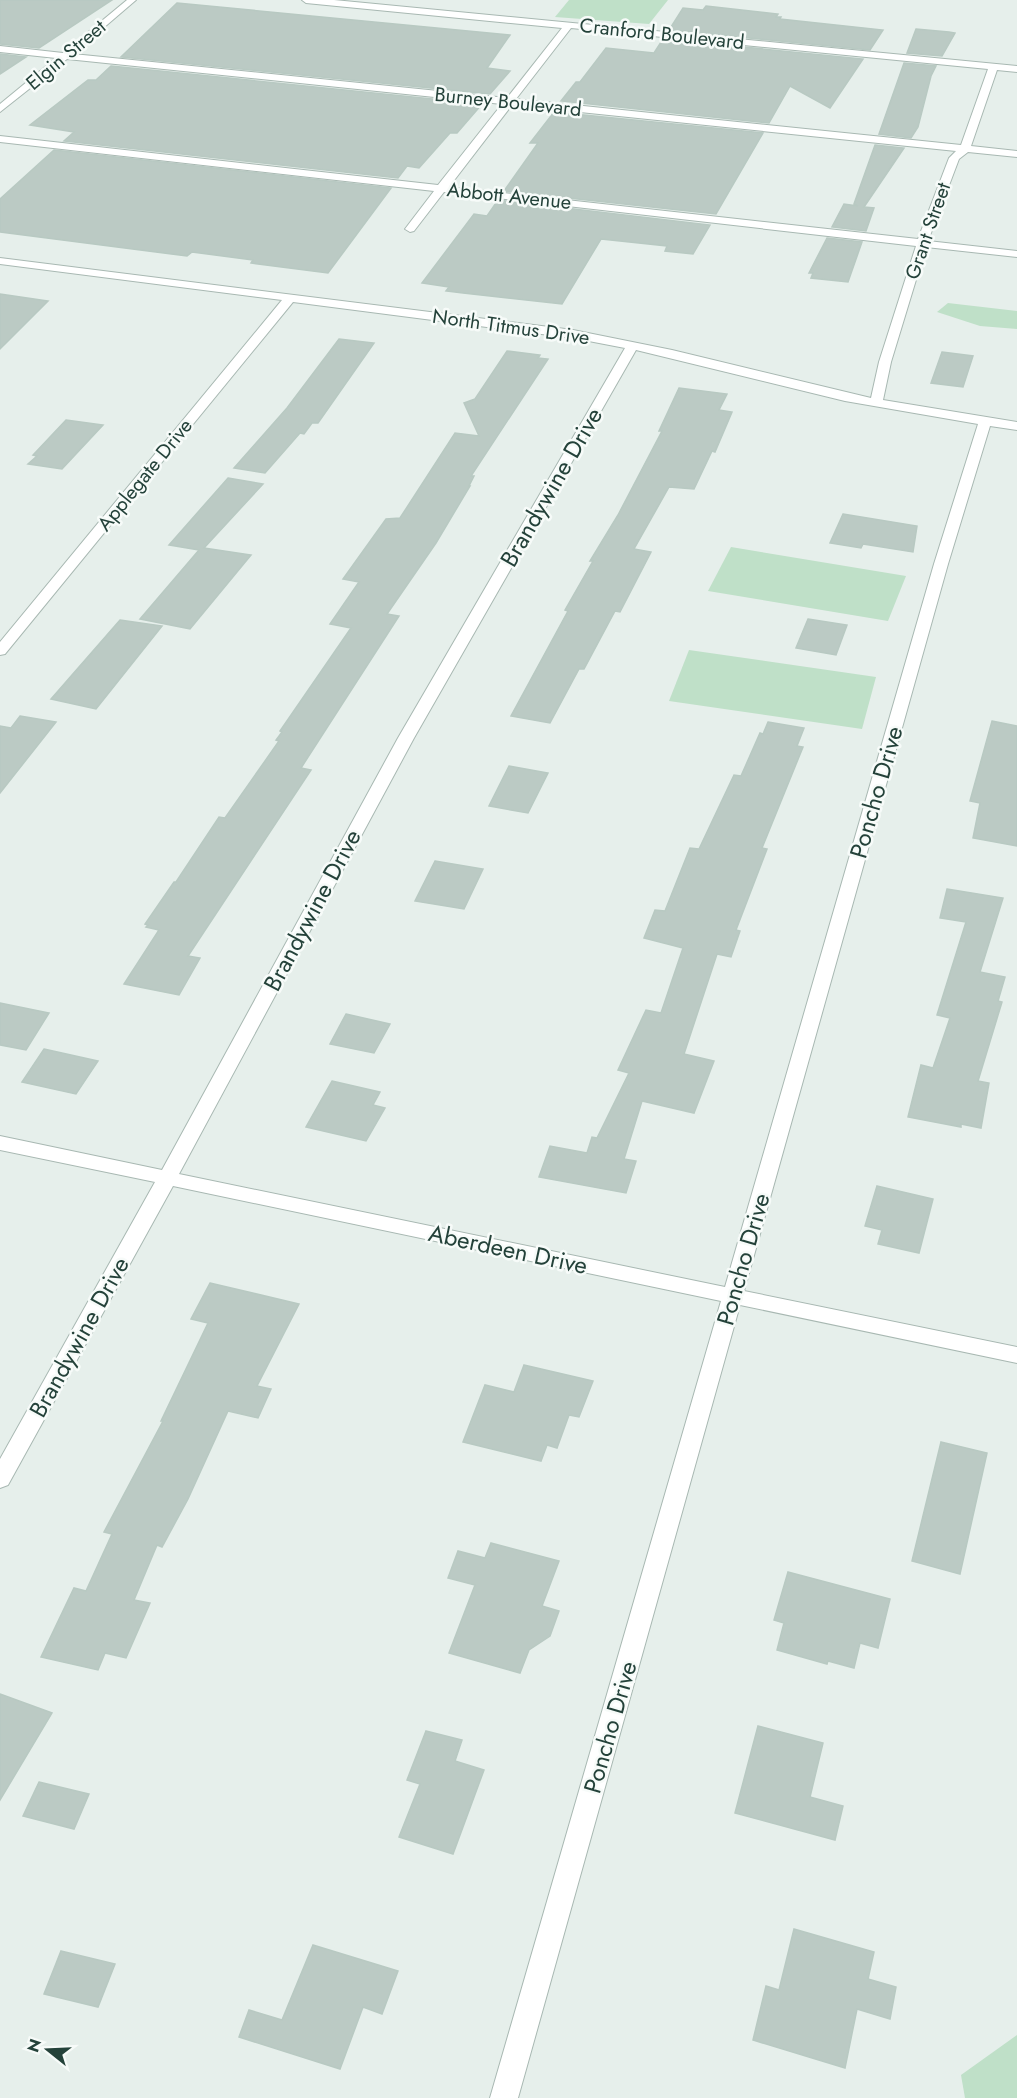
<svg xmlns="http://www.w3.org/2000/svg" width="1017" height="2098" font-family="Jost,sans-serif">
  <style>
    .green { fill: #bfe0c8 }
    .building { fill: #bbcac4; stroke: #b8c9c2; stroke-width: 1.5 }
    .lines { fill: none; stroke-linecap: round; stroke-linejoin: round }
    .minor-casing { stroke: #a8b8b2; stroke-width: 2 }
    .minor { fill: #fff; fill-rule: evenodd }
    .labels { text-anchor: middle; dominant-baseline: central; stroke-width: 5; stroke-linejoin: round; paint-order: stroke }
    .far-street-label { font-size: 20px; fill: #24423a; stroke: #f7fbf9 }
    .street-label { font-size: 24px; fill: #24423a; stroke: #f7fbf9 }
  </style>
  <rect width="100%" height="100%" fill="#e6efeb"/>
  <!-- green -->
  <g class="green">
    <path d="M569,0H668L649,24L555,17Z"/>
    <path d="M948,303L1017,311V329L980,326L937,312Z"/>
    <path d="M731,547L906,576L888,621L708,591Z"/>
    <path d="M689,650L876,677L862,729L669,701Z"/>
    <path d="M1017,2035V2098H965L961,2075Z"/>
  </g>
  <!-- building -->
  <g class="building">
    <path d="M0,0H112L39,48L0,44Z"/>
    <path d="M177,3L510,35L487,68L510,71L490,94L121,57Z"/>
    <path d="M706,6L778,14L776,17H781L780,19L883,30L870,50L669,30L683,8L703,10Z"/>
    <path d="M916,29L949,32L955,33L942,56L907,53Z"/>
    <path d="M663,39L863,59L830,108L790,86L769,123L561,101L576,82H580L606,48L654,53Z"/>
    <path d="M0,54L26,57L0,74Z"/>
    <path d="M904,63L936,66L931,76L918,127L911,138L879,134Z"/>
    <path d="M111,66L482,104L457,133H450L419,168L407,166L398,178L64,141L74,132L30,125L88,80H96Z"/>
    <path d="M554,112L763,133L716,214L504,191L538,143H530Z"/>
    <path d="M875,145L904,148L864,207L874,208L866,231L832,227L844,204L858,206L854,204Z"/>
    <path d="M54,150L391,188L328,273L251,263L253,260L192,252L187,256L0,232V199Z"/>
    <path d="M498,200L710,225L693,254L665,251L667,246L601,239L562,304L463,293L446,291L449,287L422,283L474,214L487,216Z"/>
    <path d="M827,238L862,242L848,282L811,278L813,273H809Z"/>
    <path d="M0,294L48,301L0,349Z"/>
    <path d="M339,339L374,343L318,423H312L304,434L300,433L265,473L234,468L287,408Z"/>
    <path d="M507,351L540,355L538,358L548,359L471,476H474L469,486H470L436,543L387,614L399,616L301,768L311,770L188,956L200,958L179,995L124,984L159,930L146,927L148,925L145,924L174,882H176L219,817L225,818L279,741L276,740L282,732L280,731L351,628L330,624L359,582L343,579L386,519L400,518L455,433L479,436L464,403L475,399Z"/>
    <path d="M942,352L973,356L963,387L931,383Z"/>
    <path d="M679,388L727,394L719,410L732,412L715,452L712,451L694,489L669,487L634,549L651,552L620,612L615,611L584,669H579L550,723L511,716L568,611L565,610L593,561H590L618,515L662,431H659Z"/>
    <path d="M66,420L103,425L62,469L28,464L37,456L33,455Z"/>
    <path d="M228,478L263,484L204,548L251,555L190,629L140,619L199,550L169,545Z"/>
    <path d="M843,514L917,526L913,552L863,544L861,548L830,543Z"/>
    <path d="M808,619L847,625L836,655L796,648Z"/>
    <path d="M120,620L162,626L96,709L51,699Z"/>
    <path d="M20,716L56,722L0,793V726L11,728Z"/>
    <path d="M992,721L1017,726V846L973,838L980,803L970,801Z"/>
    <path d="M768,722L804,728L797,746L803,747L762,848L767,849L736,930L740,931L731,957L717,954L684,1054L714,1061L694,1113L642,1101L624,1159L636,1161L626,1193L539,1177L550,1146L587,1153L592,1137L597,1138L629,1073L618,1070L646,1010L661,1013L683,948L644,938L655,910L665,911L690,848L699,849L734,775L741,776L760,733L763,734Z"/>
    <path d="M509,766L548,773L528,813L489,806Z"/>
    <path d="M435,861L483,869L464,909L415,901Z"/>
    <path d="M947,889L1003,898L980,972L1005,977L998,1001L1002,1002L978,1081L989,1083L981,1128L961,1124V1127L908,1117L921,1065L933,1068L950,1018L937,1015L966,922L940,918Z"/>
    <path d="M0,1003L49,1013L26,1050L0,1045Z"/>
    <path d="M346,1014L390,1024L374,1053L330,1044Z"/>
    <path d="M44,1049L98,1061L76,1094L22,1082Z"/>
    <path d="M332,1081L380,1092L373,1105L385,1108L366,1141L306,1127Z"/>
    <path d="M877,1186L933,1199L919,1253L878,1244L882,1230L865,1226Z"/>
    <path d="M210,1283L299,1304L257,1386L271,1389L258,1418L228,1411L188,1499L162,1547L157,1545L134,1600L150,1603L126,1658L105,1653L98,1670L41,1657L74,1588L86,1591L112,1534L104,1532L163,1421H161L208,1323L191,1319Z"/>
    <path d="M524,1365L593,1381L579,1417L569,1415L557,1448L547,1445L541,1461L463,1442L485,1385L514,1392Z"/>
    <path d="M941,1442L987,1453L960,1574L912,1561Z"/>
    <path d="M491,1543L559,1561L542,1606L559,1611L550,1636L529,1650L520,1673L449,1653L475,1585L448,1578L458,1551L485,1558Z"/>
    <path d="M788,1572L890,1599L878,1648L860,1643L854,1668L828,1661L827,1664L777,1650L784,1623L774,1620Z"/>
    <path d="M0,1694L52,1713L0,1800Z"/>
    <path d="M758,1726L823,1743L810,1797L843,1806L835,1840L735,1813Z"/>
    <path d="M426,1731L462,1740L455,1761L484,1770L453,1854L399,1837L420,1784L407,1780Z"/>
    <path d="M39,1782L89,1794L74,1829L23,1816Z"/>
    <path d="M794,1929L874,1952L868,1979L896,1987L890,2019L857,2009L845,2068L753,2040L766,1986L779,1990Z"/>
    <path d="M313,1945L398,1971L382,2014L363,2007L340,2069L239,2037L249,2010L282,2020Z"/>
    <path d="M61,1951L115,1964L98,2007L44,1994Z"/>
  </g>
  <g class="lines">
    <!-- minor casing -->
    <g class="minor-casing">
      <path id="minor" d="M127,0H136L73,54L507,98L562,28L306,3L302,0H334L1017,66V72L997,70L971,146L1017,151V157L968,152L959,159L928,241L1017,251V257L926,247L891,362L883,400L1017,422V430L990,426L948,564L744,1291L1017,1347V1363L740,1305L518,2098H490L721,1301L173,1186L8,1485L0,1488V1459L155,1182L0,1150V1136L162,1170L398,738L625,348L573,338L293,302L5,654L0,655V642L282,300L0,264V258L573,330L672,350L871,398L879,362L916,246L444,192L414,231L410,232L405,229L434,191L0,142V136L438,185L502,104L67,59L0,112V104L56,58L0,52V46L63,53ZM571,28L988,69L961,145L516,99ZM512,105L956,151L949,158L918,239L449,187ZM636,350L845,401L978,424L934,564L725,1287L179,1174L414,738Z"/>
    </g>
    <!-- minor -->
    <use href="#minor" class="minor"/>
  </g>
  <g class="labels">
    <!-- far-street labels -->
    <g class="far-street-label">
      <text transform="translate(662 34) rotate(6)">Cranford Boulevard</text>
      <text transform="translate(66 55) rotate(-40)">Elgin Street</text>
      <text transform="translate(508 102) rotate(6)">Burney Boulevard</text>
      <text transform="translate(509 196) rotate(6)">Abbott Avenue</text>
      <text transform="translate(928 231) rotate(-71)">Grant Street</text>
      <text transform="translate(511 327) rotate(8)">North Titmus Drive</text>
      <text transform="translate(145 475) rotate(-51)">Applegate Drive</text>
    </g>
    <!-- street labels -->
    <g class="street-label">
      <text transform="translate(551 487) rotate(-60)">Brandywine Drive</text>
      <text transform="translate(876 792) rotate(-74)">Poncho Drive</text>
      <text transform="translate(312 910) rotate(-62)">Brandywine Drive</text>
      <text transform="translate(508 1249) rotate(12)">Aberdeen Drive</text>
      <text transform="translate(743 1259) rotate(-74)">Poncho Drive</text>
      <text transform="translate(79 1337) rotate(-61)">Brandywine Drive</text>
      <text transform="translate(610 1727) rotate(-74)">Poncho Drive</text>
    </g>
  </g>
  <!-- north arrow -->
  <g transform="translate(48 2050) rotate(288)" stroke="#f7fbf9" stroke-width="4.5" paint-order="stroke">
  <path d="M0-4.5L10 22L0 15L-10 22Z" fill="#24423a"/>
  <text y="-9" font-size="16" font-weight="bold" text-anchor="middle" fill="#24423a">N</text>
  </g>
</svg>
